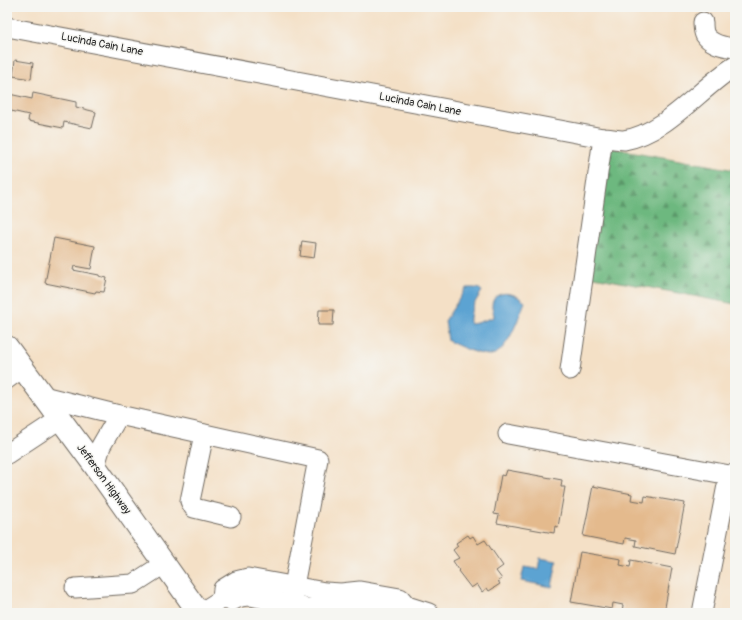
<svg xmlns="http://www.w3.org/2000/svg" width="742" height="620" font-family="Pangolin,sans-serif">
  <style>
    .forest { fill: url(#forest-firs); stroke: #4c7255 }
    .water { fill: #5ba3d2; stroke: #43677e }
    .building { fill: #e4ba8d }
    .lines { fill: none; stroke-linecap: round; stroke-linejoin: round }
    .minor-casing { stroke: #716a61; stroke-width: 21 }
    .major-casing { stroke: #716a61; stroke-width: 24 }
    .minor { stroke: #fff; stroke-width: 19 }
    .major { stroke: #fff; stroke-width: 22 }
    .labels { text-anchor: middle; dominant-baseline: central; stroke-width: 3; stroke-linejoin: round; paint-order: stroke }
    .street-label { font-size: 11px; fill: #2b2b2b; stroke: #f6f6f2 }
  </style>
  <defs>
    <pattern id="forest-firs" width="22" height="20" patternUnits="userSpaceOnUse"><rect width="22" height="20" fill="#6db87f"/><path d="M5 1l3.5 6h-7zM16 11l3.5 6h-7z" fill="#5a9668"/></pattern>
  </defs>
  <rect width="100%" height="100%" fill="#f6f6f2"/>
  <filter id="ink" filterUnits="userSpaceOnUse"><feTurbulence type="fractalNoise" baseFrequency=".025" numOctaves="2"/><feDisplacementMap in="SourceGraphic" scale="8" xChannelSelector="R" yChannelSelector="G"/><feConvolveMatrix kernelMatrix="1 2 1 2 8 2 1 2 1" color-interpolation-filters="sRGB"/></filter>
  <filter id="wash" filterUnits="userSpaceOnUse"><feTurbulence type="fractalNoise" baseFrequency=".012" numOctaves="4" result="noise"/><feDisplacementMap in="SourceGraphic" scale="16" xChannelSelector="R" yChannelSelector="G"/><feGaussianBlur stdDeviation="0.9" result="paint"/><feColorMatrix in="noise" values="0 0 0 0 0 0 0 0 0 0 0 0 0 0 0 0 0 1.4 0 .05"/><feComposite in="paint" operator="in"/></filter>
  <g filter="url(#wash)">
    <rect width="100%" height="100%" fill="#f4e0c6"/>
    <!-- forest -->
    <path class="forest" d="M607,147L735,170V304L589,276Z"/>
    <!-- water -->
    <g class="water">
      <path d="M466,288C471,288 479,287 482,291C475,303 469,309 470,324L477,323L494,317C494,314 493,311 492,308C491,294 504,291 514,295C518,296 522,300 525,302C519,316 507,355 490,355C478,355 459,346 448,341L445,321Z"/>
      <path d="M540,558L557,561L552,587L521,581L524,567L538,569Z"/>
    </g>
    <g id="blocks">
      <!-- building -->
      <g class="building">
        <path d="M697,7H714V11L697,8Z"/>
        <path d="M15,60L33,63L31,79L13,76Z"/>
        <path d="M33,93L76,102V107L96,112L92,128L64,122L63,128L28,121L29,115L7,110V104L9,94L32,99Z"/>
        <path d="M54,238L95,246L91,269L74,266L73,270L99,275V276L107,278L104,292L96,291L95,293L45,283Z"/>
        <path d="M302,241L316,243L314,258L300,256Z"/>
        <path d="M319,310H334L333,325H318Z"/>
        <path d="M507,470L562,480L561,487H565L558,527L555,526L554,533L497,523L499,515L494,514L501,475L505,476Z"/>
        <path d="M593,486L632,494L631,500L644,502L645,496L685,503L675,554L635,546L636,540L625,538L624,544L583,536Z"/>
        <path d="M468,535L470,538L473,536L478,544L485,540L503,566L496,571L502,579L498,581L500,584L489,591L487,588L482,592L477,584L471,588L458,571L459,570L453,561L459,558L453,550L458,546L456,543Z"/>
        <path d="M580,552L621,559L620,565L630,567L631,560L672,568L664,613H630L622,612L623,605L613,603L612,609L571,602Z"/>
      </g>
    </g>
  </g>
  <g filter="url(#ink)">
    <use href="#blocks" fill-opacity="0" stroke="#716a61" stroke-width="1"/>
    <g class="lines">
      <!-- minor casing -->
      <g class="minor-casing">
        <g id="minor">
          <path d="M703,22C703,26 703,31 705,35C711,44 725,47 735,48"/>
          <path d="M7,27L603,138C609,138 617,140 624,140C665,134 701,87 735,66"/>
          <path d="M570,370L603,138"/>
          <path d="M7,379L22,368"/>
          <path d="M43,396L119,415L318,459L294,586L290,604"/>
          <path d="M204,434L190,501L194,508L231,517"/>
          <path d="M508,434L735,476"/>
          <path d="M7,454L60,419"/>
          <path d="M95,466L101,446L119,415"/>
          <path d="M75,588L133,584L164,564"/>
          <path d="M222,599L223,589L236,581L248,578L325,592L341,593L360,591L400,598L407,606L429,613"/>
          <path d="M200,613L222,599L232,601C238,597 244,596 251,596L306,608L327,609L352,606L361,605L399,612L407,606"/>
          <path d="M702,613L729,475"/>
        </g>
      </g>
      <!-- major casing -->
      <g class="major-casing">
        <path id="major" d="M7,347L95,466L199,613"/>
      </g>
      <!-- minor -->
      <use href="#minor" class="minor"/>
      <!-- major -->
      <use href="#major" class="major"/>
    </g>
  </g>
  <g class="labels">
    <!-- street labels -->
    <g class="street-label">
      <text transform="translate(102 44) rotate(11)">Lucinda Cain Lane</text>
      <text transform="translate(420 104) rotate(11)">Lucinda Cain Lane</text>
      <text transform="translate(104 479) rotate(54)">Jefferson Highway</text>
    </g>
  </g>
  <!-- margin -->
  <rect width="742" height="620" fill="none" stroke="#f6f6f2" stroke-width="24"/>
</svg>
